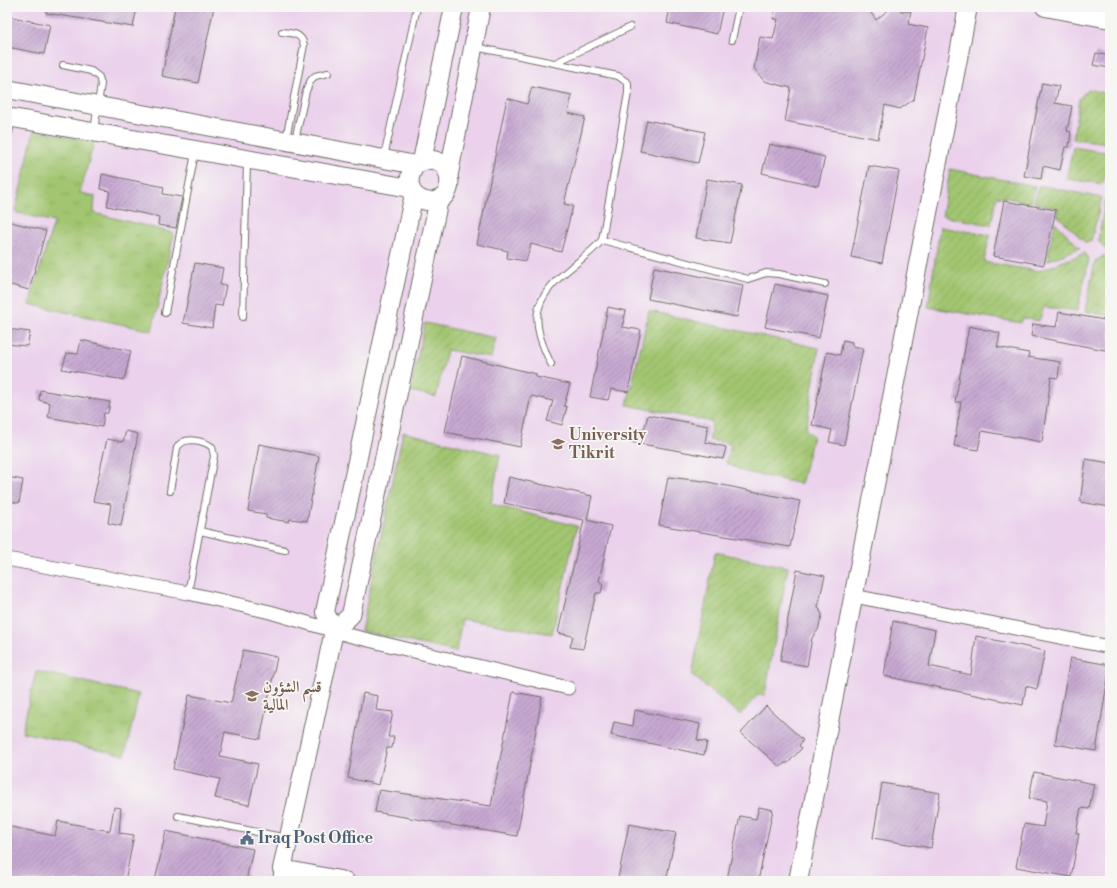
<svg xmlns="http://www.w3.org/2000/svg" width="1117" height="888" font-family="'Libre Bodoni',Amiri,serif">
  <style>
    .built { fill: #ebd1ec }
    .grass { fill: url(#grass-tufts); stroke: #66784d }
    .garden { fill: url(#garden-furrows); stroke: #66784d }
    .building { fill: url(#building-hatch) }
    .lines { fill: none; stroke-linecap: round; stroke-linejoin: round }
    .lane-casing { stroke: #716e67; stroke-width: 8 }
    .street-casing { stroke: #716e67; stroke-width: 15 }
    .secondary-casing { stroke: #716e67; stroke-width: 20 }
    .lane { stroke: #fff; stroke-width: 6 }
    .street { stroke: #fff; stroke-width: 13 }
    .secondary { stroke: #fff; stroke-width: 18 }
    .labels { text-anchor: middle; dominant-baseline: central; stroke-width: 3.5; stroke-linejoin: round; paint-order: stroke }
    .education-label { font-size: 16px; font-weight: bold; fill: #785e54; stroke: #f6f6f2; text-anchor: start }
    .service-label { font-size: 16px; font-weight: bold; fill: #4e5e75; stroke: #f6f6f2; text-anchor: start }
  </style>
  <defs>
    <pattern id="grass-tufts" width="24" height="20" patternUnits="userSpaceOnUse"><rect width="24" height="20" fill="#a1c56f"/><path d="M3 7l-1-3M5 7V3M7 7l1-3M15 17l-1-3M17 17v-4M19 17l1-3" fill="none" stroke="#8ba960"/></pattern>
    <pattern id="garden-furrows" width="10" height="10" patternUnits="userSpaceOnUse"><rect width="10" height="10" fill="#a1c56f"/><path d="M-1 1l2-2M0 10L10 0M9 11l2-2" fill="none" stroke="#8ba960"/></pattern>
    <pattern id="building-hatch" width="6" height="6" patternUnits="userSpaceOnUse"><rect width="6" height="6" fill="#c7a8d2"/><path d="M-1 1l2-2M0 6l6-6M5 7l2-2" fill="none" stroke="#a289ab"/></pattern>
  </defs>
  <rect width="100%" height="100%" fill="#f6f6f2"/>
  <filter id="ink" filterUnits="userSpaceOnUse"><feTurbulence type="fractalNoise" baseFrequency=".025" numOctaves="2"/><feDisplacementMap in="SourceGraphic" scale="8" xChannelSelector="R" yChannelSelector="G"/><feConvolveMatrix kernelMatrix="1 2 1 2 8 2 1 2 1" color-interpolation-filters="sRGB"/></filter>
  <filter id="wash" filterUnits="userSpaceOnUse"><feTurbulence type="fractalNoise" baseFrequency=".012" numOctaves="4" result="noise"/><feDisplacementMap in="SourceGraphic" scale="16" xChannelSelector="R" yChannelSelector="G"/><feGaussianBlur stdDeviation="0.9" result="paint"/><feColorMatrix in="noise" values="0 0 0 0 0 0 0 0 0 0 0 0 0 0 0 0 0 1.4 0 .05"/><feComposite in="paint" operator="in"/></filter>
  <g filter="url(#wash)">
    <rect width="100%" height="100%" fill="#f3e9d7"/>
    <!-- built -->
    <rect class="built" x="7" y="7" width="1103" height="874"/>
    <!-- grass -->
    <g class="grass">
      <path d="M34,130L94,142L80,193L95,196L94,213L174,233L152,331L29,304L54,222L15,212Z"/>
      <path d="M36,671L139,694L125,755L22,732Z"/>
    </g>
    <!-- garden -->
    <g class="garden">
      <path d="M1089,89L1110,95V143L1073,139L1079,98Z"/>
      <path d="M1073,147L1110,153L1103,184L1066,179Z"/>
      <path d="M950,169L1035,186L1031,203L997,196L991,225L942,216Z"/>
      <path d="M1039,185L1102,198L1091,241L1086,243L1057,215V208L1034,203Z"/>
      <path d="M1106,198L1110,199V250L1105,249L1098,240Z"/>
      <path d="M1055,222L1080,248L1047,261Z"/>
      <path d="M940,227L990,235L984,262L1038,271L1085,253L1089,260L1077,311L1044,307L1039,321L1023,318L1021,323L928,307Z"/>
      <path d="M1103,256L1110,257V316L1085,311L1095,262Z"/>
      <path d="M649,311L819,348L806,429L813,436L801,484L742,471L726,463L731,444L709,440L712,422L627,405Z"/>
      <path d="M425,323L496,338L491,358L447,350L436,397L410,391Z"/>
      <path d="M403,432L500,455L491,504L577,526L552,634L462,619L456,652L361,631Z"/>
      <path d="M715,552L788,567L765,695H758L740,715L692,675Z"/>
    </g>
    <g id="blocks">
      <!-- building -->
      <g class="building">
        <path d="M46,7H137L133,27L46,13Z"/>
        <path d="M175,7H214L198,83L162,76Z"/>
        <path d="M670,7H723L717,34L667,23Z"/>
        <path d="M775,7H867L876,20L892,7H898L901,11H911L908,24L928,28L914,99L900,109L885,105L878,139L785,121L791,88L764,81L754,68L760,37L773,39L778,19H773Z"/>
        <path d="M7,16L50,25L44,54L7,47Z"/>
        <path d="M1096,53L1110,56V68L1093,65Z"/>
        <path d="M1042,83L1059,86L1055,103L1072,106L1067,131L1071,132L1069,147H1065L1060,170L1043,166L1041,179L1024,176Z"/>
        <path d="M532,87L572,95L568,113L585,117L564,204L573,206L561,252L531,244L526,261L507,258L508,251L477,244L507,98L527,104Z"/>
        <path d="M647,120L705,132L698,163L640,151Z"/>
        <path d="M769,144L825,157L818,186L762,173Z"/>
        <path d="M869,166L899,171L882,263L851,257Z"/>
        <path d="M102,174L164,187L163,194L182,197L176,228L158,225L159,217L107,206L110,191L100,189Z"/>
        <path d="M707,179L742,185L730,243L696,238Z"/>
        <path d="M1004,201L1056,210L1044,265L993,256Z"/>
        <path d="M7,221L46,231L29,290L7,284Z"/>
        <path d="M195,263L223,268L220,285H226L222,306L215,305L212,328L183,323Z"/>
        <path d="M654,267L743,285L737,317L648,299Z"/>
        <path d="M775,284L828,296L819,338L765,327Z"/>
        <path d="M608,307L626,311L622,327L641,330L628,392L611,389L608,400L590,397Z"/>
        <path d="M1059,312L1110,321V351L1031,336L1033,324L1056,327Z"/>
        <path d="M969,326L1000,333L997,347L1029,353L1028,357L1060,362L1058,378L1051,377L1042,442L982,431L978,450L954,446L961,402H955Z"/>
        <path d="M7,329L30,332L27,346L7,344Z"/>
        <path d="M81,340L131,351L124,380L62,369L67,353L78,354Z"/>
        <path d="M843,340L852,342V346L863,348L844,445L829,442L832,430L812,425L827,352L840,355Z"/>
        <path d="M462,356L536,374V377L570,384L564,406L567,407L562,425L547,421L553,401L531,396L520,447L445,432Z"/>
        <path d="M40,390L110,402L108,413H104L102,427L48,417L50,403L39,400Z"/>
        <path d="M648,415L708,426L705,442L726,447L723,459L631,442L634,429L644,430Z"/>
        <path d="M126,431L138,434L121,526L108,523L111,504L93,501L107,439L123,442Z"/>
        <path d="M259,444L319,456L307,521L290,519L289,522L266,518V514L248,511Z"/>
        <path d="M1086,459L1110,463V507L1080,502Z"/>
        <path d="M7,477L23,480L19,503L7,501Z"/>
        <path d="M509,477L592,496L587,520L611,526L599,581L603,584L601,593H596L583,649L570,647L573,636L558,633L584,520L504,503Z"/>
        <path d="M668,477L703,481L800,501L790,547L659,525Z"/>
        <path d="M797,570L825,576L818,606L822,615L818,630L812,638L807,666L780,661Z"/>
        <path d="M893,621L935,630L929,666L971,675L976,636L1045,651L1037,689L1026,686L1023,705L884,676Z"/>
        <path d="M243,650L277,657L260,739L225,732L220,756L258,764L249,805L215,798L220,779L173,769L189,695L231,703Z"/>
        <path d="M1070,658L1110,665L1096,751L1055,744Z"/>
        <path d="M513,692L542,697L517,836L375,812L379,790L491,806Z"/>
        <path d="M363,693L378,696L376,710L393,712L388,737H394L392,748H387L379,785L348,778Z"/>
        <path d="M766,706L803,740L799,746L802,748L788,763H785L780,767L741,733Z"/>
        <path d="M635,710L700,724L697,740L707,742L704,755L611,735L614,722L633,726Z"/>
        <path d="M1034,772L1094,784L1089,809L1081,808L1076,833H1079L1071,877L1016,867L1024,824L1043,827L1047,801L1029,798Z"/>
        <path d="M882,783L940,793L931,848L873,838Z"/>
        <path d="M114,807L121,808L119,833L134,835L125,881H7V826L55,836L58,821L110,831Z"/>
        <path d="M759,807L773,810L758,881L727,879L740,816L756,819Z"/>
        <path d="M629,824L676,833L666,881H632L618,878Z"/>
        <path d="M166,831L253,849L246,881H155Z"/>
      </g>
    </g>
  </g>
  <g filter="url(#ink)">
    <use href="#blocks" fill-opacity="0" stroke="#716e67" stroke-width="1"/>
    <g class="lines">
      <!-- lane casing -->
      <g class="lane-casing">
        <g id="lane">
          <path d="M282,32C292,33 301,33 304,45L286,139"/>
          <path d="M732,40L739,7"/>
          <path d="M475,47L618,76L628,83V93L602,240C592,252 580,260 568,270C530,301 531,322 551,364"/>
          <path d="M555,63L630,27"/>
          <path d="M63,65L91,71L99,77L101,84L94,131"/>
          <path d="M7,140L12,120"/>
          <path d="M295,140L306,91L311,80L315,76L328,73"/>
          <path d="M384,157L417,7"/>
          <path d="M602,240L748,279L766,273L779,274L825,284"/>
          <path d="M165,313L195,153"/>
          <path d="M243,317L247,161"/>
          <path d="M170,491L177,448C183,436 203,440 212,447L214,456L188,593"/>
          <path d="M200,531L285,550"/>
          <path d="M178,816L287,838"/>
        </g>
      </g>
      <!-- street casing -->
      <g class="street-casing">
        <g id="street">
          <path d="M7,559L188,593L270,612L352,636L568,688"/>
          <path d="M854,596L1110,647"/>
          <path d="M279,881L282,869"/>
        </g>
      </g>
      <!-- secondary casing -->
      <g class="secondary-casing">
        <g id="secondary">
          <path d="M1045,7L1110,19"/>
          <path d="M7,89L416,165C453,141 463,208 426,201C407,197 406,177 416,165"/>
          <path d="M7,117L410,188"/>
          <path d="M422,161L454,7"/>
          <path d="M449,173L481,7"/>
          <path d="M414,194L325,612L334,631L351,615L439,199"/>
          <path d="M334,631L282,869L345,881"/>
          <path d="M798,881L968,7"/>
        </g>
      </g>
      <!-- lane -->
      <use href="#lane" class="lane"/>
      <!-- street -->
      <use href="#street" class="street"/>
      <!-- secondary -->
      <use href="#secondary" class="secondary"/>
    </g>
  </g>
  <!-- icons -->
  <defs>
    <g id="university-bare" transform="scale(1.08)"><path d="M0-5L7-2L0 1L-7-2ZM-4 1L0 2.5L4 1V4Q0 6-4 4Z" fill="#8d6e63" stroke="#f6f6f2" stroke-width="2.5" paint-order="stroke"/></g>
    <g id="civic-bare" transform="scale(1.08)"><path d="M-.6-6.5H3V-4.5H.6V-3L4-1V1h2V6H-6V1h2V-1L-.6-3ZM-1.2 2.5V6h2.4V2.5Z" fill="#5c6f8a" stroke="#f6f6f2" stroke-width="2.5" paint-order="stroke"/></g>
  </defs>
  <g fill-rule="evenodd">
    <use href="#university-bare" x="558" y="444"/>
    <use href="#university-bare" x="252" y="696"/>
    <use href="#civic-bare" x="247" y="838"/>
  </g>
  <g class="labels">
    <!-- education labels -->
    <g class="education-label">
      <text x="569" y="435">University<tspan x="569" dy="18">Tikrit</tspan></text>
      <text x="263" y="687">قسم الشؤون<tspan x="263" dy="18">المالية</tspan></text>
    </g>
    <!-- service labels -->
    <g class="service-label">
      <text x="258" y="838">Iraq Post Office</text>
    </g>
  </g>
  <!-- margin -->
  <rect width="1117" height="888" fill="none" stroke="#f6f6f2" stroke-width="24"/>
</svg>
